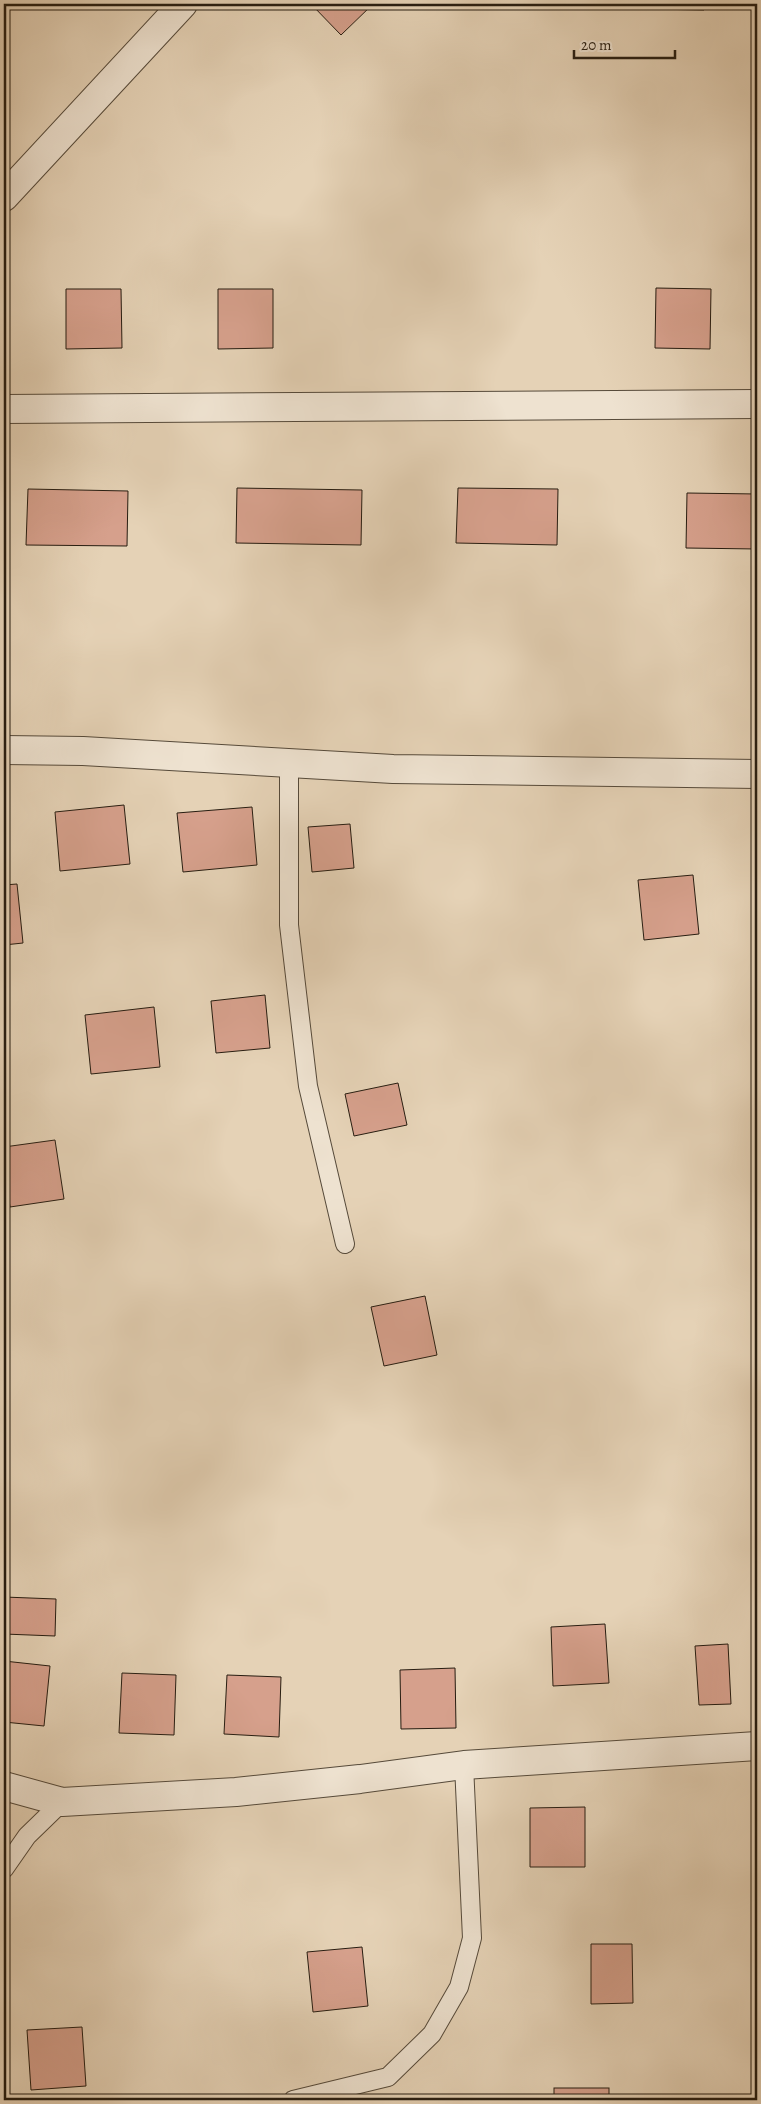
<svg xmlns="http://www.w3.org/2000/svg" width="761" height="2104" font-family="Alegreya,serif">
  <style>
    .building { fill: #d6a08c; stroke: #271d11 }
    .lines { fill: none; stroke-linecap: round; stroke-linejoin: round }
    .service-casing { stroke: #564a3a; stroke-width: 20 }
    .minor-casing { stroke: #564a3a; stroke-width: 30 }
    .tertiary-casing { stroke: #564a3a; stroke-width: 30 }
    .service { stroke: #eee2d0; stroke-width: 18 }
    .minor { stroke: #eee2d0; stroke-width: 28 }
    .tertiary { stroke: #eee2d0; stroke-width: 28 }
  </style>
  <rect width="100%" height="100%" fill="#e5d2b6"/>
  <filter id="stains"><feTurbulence type="fractalNoise" baseFrequency=".004" numOctaves="4"/><feColorMatrix values="0 0 0 0 .2 0 0 0 0 .09 0 0 0 0 .02 0 0 0 .5 -.17"/></filter>
  <radialGradient id="worn" r=".72"><stop offset=".6" stop-color="#630" stop-opacity="0"/><stop offset="1" stop-color="#630" stop-opacity=".3"/></radialGradient>
  <!-- building -->
  <g class="building">
    <path d="M311,4H373L341,35Z"/>
    <path d="M649,4H705L704,10L649,9Z"/>
    <path d="M656,288L711,289L710,349L655,348Z"/>
    <path d="M66,289H121L122,348L66,349Z"/>
    <path d="M218,289H273V348L218,349Z"/>
    <path d="M237,488L362,490L361,545L236,543Z"/>
    <path d="M458,488L558,489L557,545L456,543Z"/>
    <path d="M28,489L128,491L127,546L26,545Z"/>
    <path d="M687,493L757,494V549L686,548Z"/>
    <path d="M124,805L130,864L60,871L55,812Z"/>
    <path d="M252,807L257,865L183,872L177,813Z"/>
    <path d="M350,824L354,868L312,872L308,827Z"/>
    <path d="M693,875L699,934L644,940L638,880Z"/>
    <path d="M17,884L23,943L4,945V885Z"/>
    <path d="M265,995L270,1048L216,1053L211,1001Z"/>
    <path d="M154,1007L160,1067L91,1074L85,1015Z"/>
    <path d="M398,1083L407,1125L354,1136L345,1094Z"/>
    <path d="M55,1140L64,1199L10,1207L4,1166V1147Z"/>
    <path d="M425,1296L437,1355L384,1366L371,1307Z"/>
    <path d="M4,1597L56,1599L55,1636L4,1634Z"/>
    <path d="M605,1624L609,1683L553,1686L551,1627Z"/>
    <path d="M728,1644L731,1704L699,1705L695,1646Z"/>
    <path d="M4,1661L50,1666L44,1726L4,1722Z"/>
    <path d="M455,1668L456,1728L401,1729L400,1670Z"/>
    <path d="M122,1673L176,1675L174,1735L119,1733Z"/>
    <path d="M227,1675L281,1677L279,1737L224,1734Z"/>
    <path d="M585,1807V1867H530V1808Z"/>
    <path d="M591,1944H632L633,2003L591,2004Z"/>
    <path d="M362,1947L368,2006L313,2012L307,1952Z"/>
    <path d="M82,2027L86,2086L31,2090L27,2030Z"/>
    <rect x="554" y="2088" width="55" height="12"/>
  </g>
  <g class="lines">
    <!-- service casing -->
    <g class="service-casing">
      <g id="service">
        <path d="M289,763V925L308,1086L345,1244"/>
        <path d="M4,1869L27,1836L62,1802"/>
        <path d="M293,2100L388,2077L432,2034L459,1987L472,1938L464,1765"/>
      </g>
    </g>
    <!-- minor casing -->
    <g class="minor-casing">
      <g id="minor">
        <path d="M4,409L757,404"/>
        <path d="M4,750L83,751L393,769L757,774"/>
        <path d="M4,1786L62,1802L236,1792L360,1779L464,1765L757,1746"/>
      </g>
    </g>
    <!-- tertiary casing -->
    <g class="tertiary-casing">
      <path id="tertiary" d="M4,197L183,4"/>
    </g>
    <!-- service -->
    <use href="#service" class="service"/>
    <!-- minor -->
    <use href="#minor" class="minor"/>
    <!-- tertiary -->
    <use href="#tertiary" class="tertiary"/>
  </g>
  <!-- margin -->
  <rect width="761" height="2104" fill="none" stroke="#e5d2b6" stroke-width="20"/>
  <rect x="5" y="5" width="751" height="2094" fill="none" stroke="#271d11" stroke-width="2.5"/>
  <rect x="10" y="10" width="741" height="2084" fill="none" stroke="#271d11"/>
  <!-- scale -->
  <path d="M574 50v8h101v-8" fill="none" stroke="#271d11" stroke-width="2.5"/>
  <text x="581" y="50" font-size="15" fill="#271d11" stroke="#eee2d0" stroke-width="4" paint-order="stroke">20 m</text>
  <rect width="100%" height="100%" filter="url(#stains)"/>
  <rect width="100%" height="100%" fill="url(#worn)"/>
</svg>
